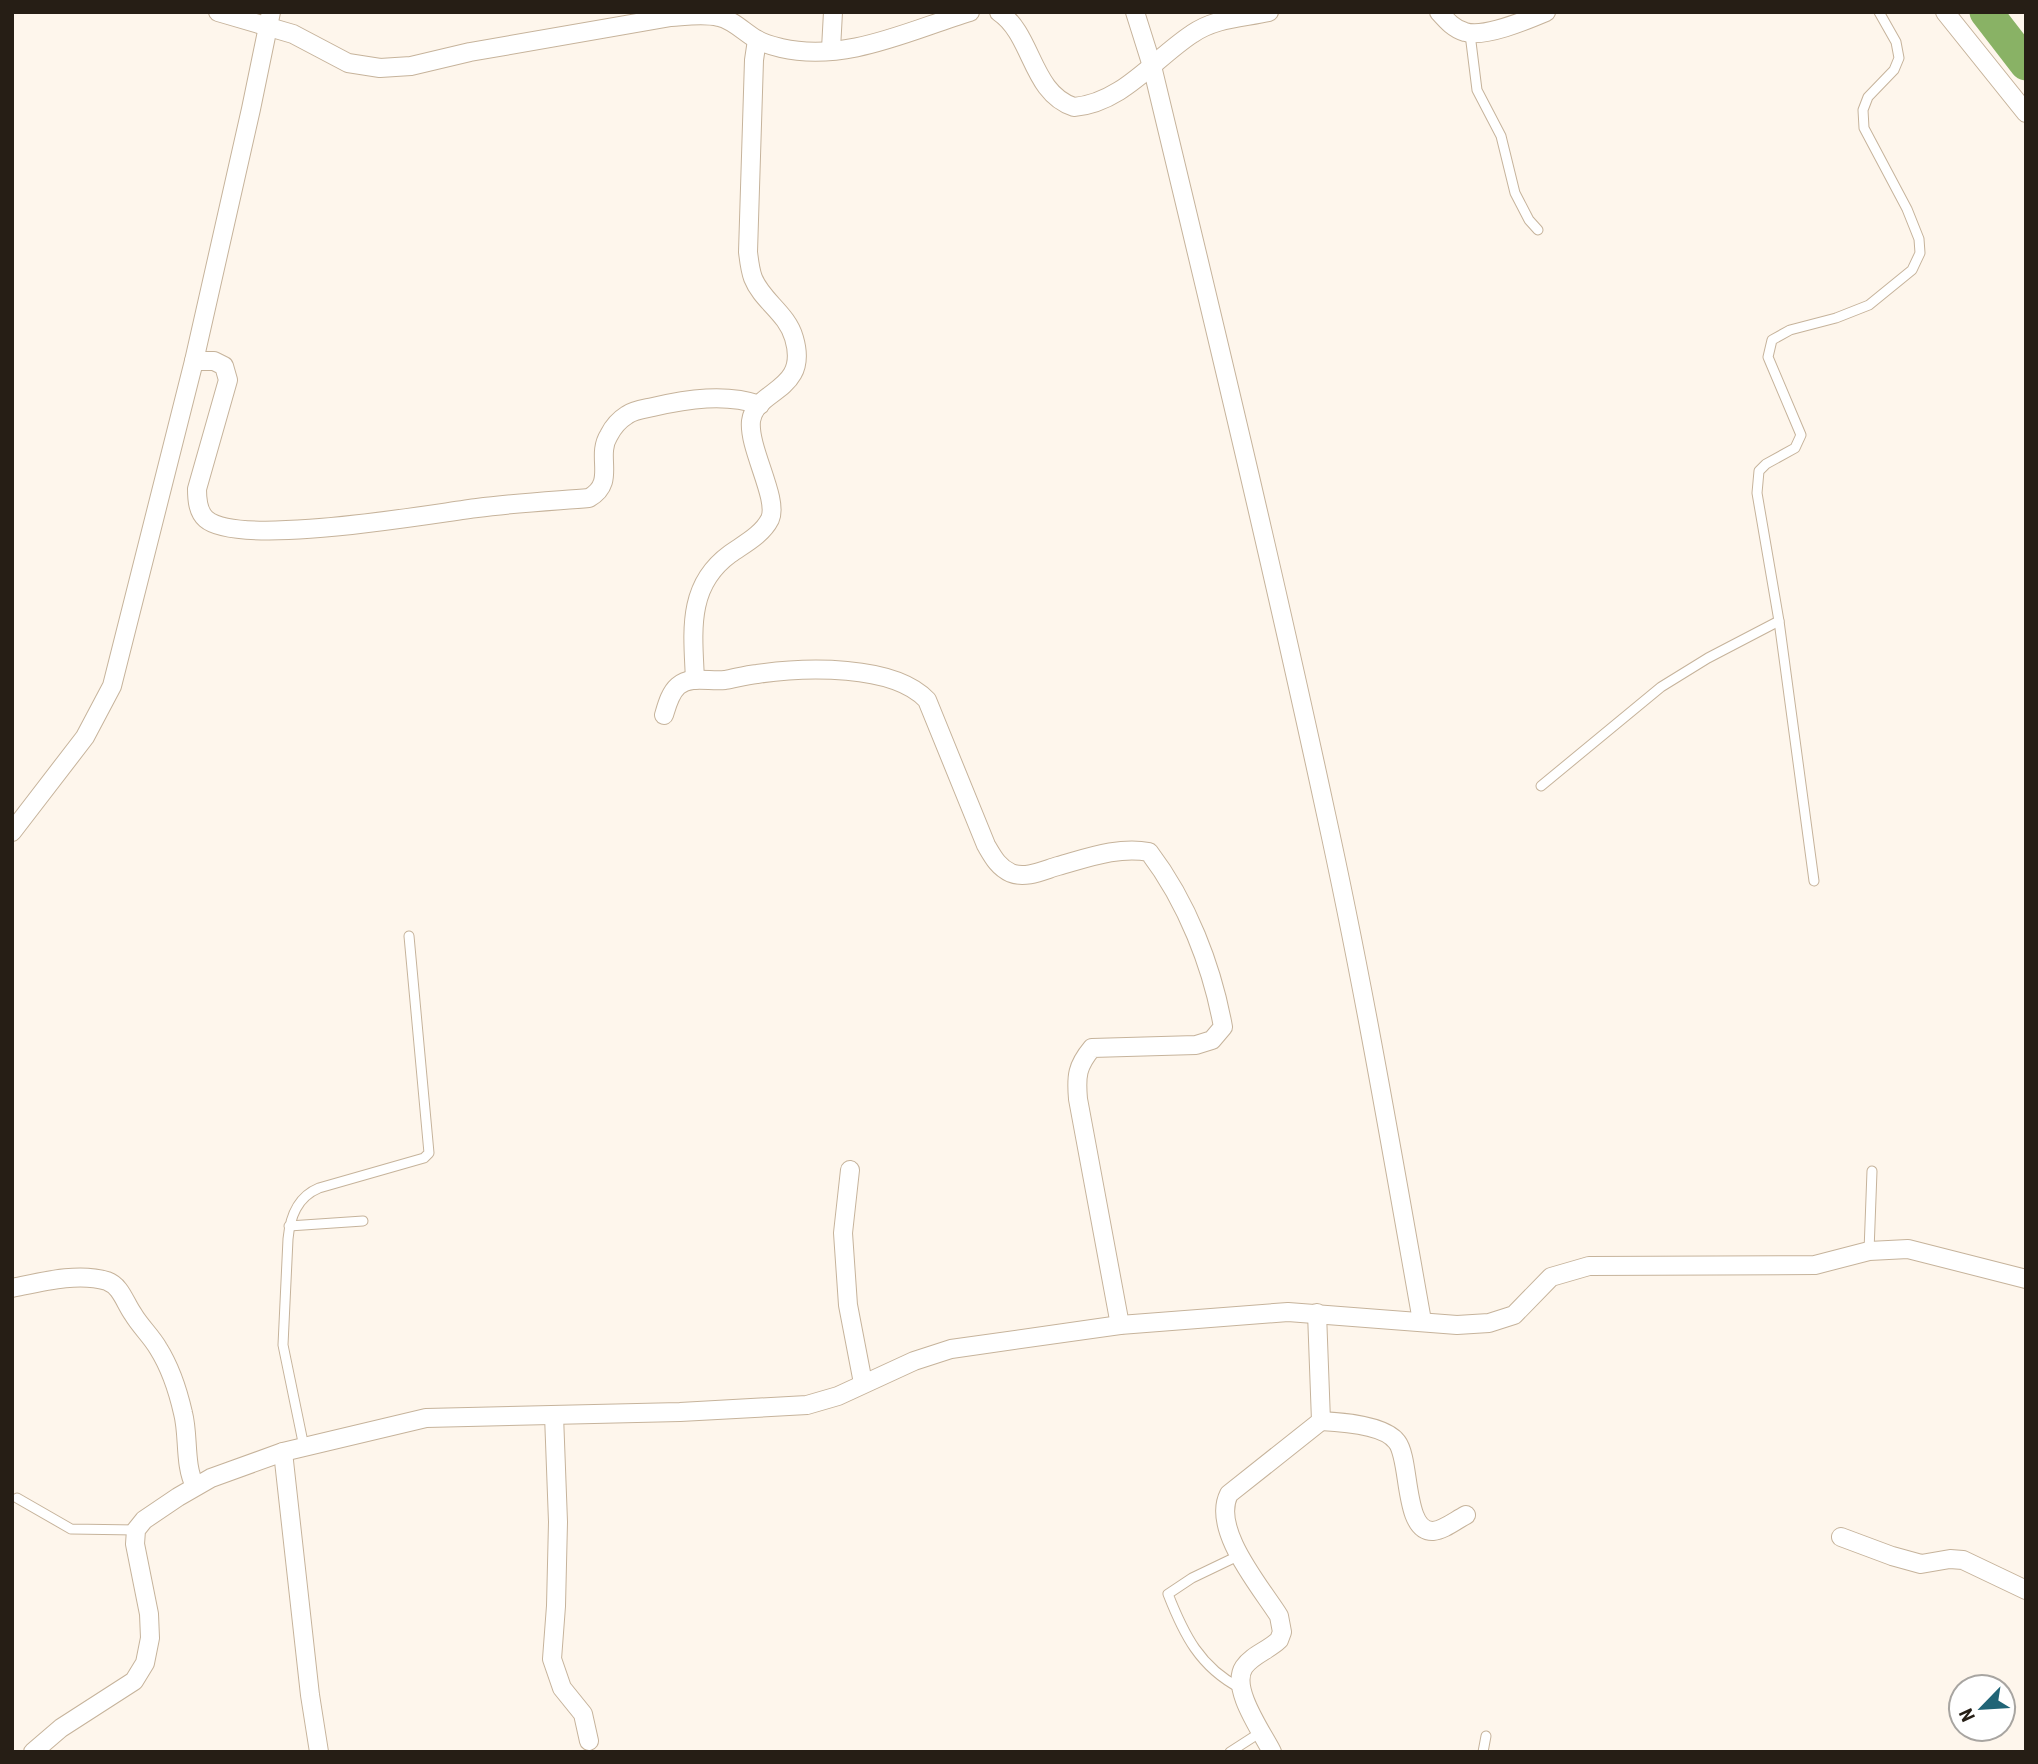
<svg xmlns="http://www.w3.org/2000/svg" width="2038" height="1764" font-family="'Roboto Condensed',sans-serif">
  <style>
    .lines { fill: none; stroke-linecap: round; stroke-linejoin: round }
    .river { stroke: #89b265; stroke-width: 33 }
    .service-casing { stroke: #c6b39b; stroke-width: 11 }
    .minor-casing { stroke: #c6b39b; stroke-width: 20 }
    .service { stroke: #fff; stroke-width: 9 }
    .minor { stroke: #fff; stroke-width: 18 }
  </style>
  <rect width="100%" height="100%" fill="#fef6ec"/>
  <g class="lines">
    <!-- river -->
    <path class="river" d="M1986,12L2026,64"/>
    <!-- service casing -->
    <g class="service-casing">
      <g id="service">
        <path d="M1470,34L1477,90L1501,136L1515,193L1529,220L1538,230"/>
        <path d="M1541,786L1661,687L1708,658L1779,621"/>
        <path d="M1814,881L1779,621L1757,493L1759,471L1766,464L1795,448L1801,435L1768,357L1772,340L1790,330L1836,318L1869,305L1912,270L1920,253L1919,239L1907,209L1864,128L1863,110L1868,97L1894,70L1899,58L1896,42L1879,12"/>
        <path d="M289,1226L363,1221"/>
        <path d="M1869,1251L1872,1171"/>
        <path d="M304,1447L283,1345L288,1239C290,1217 297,1197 319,1188L424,1158L429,1153L409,936"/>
        <path d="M17,1498L71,1529L136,1530"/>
        <path d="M1240,1688C1200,1667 1184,1635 1168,1594L1192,1578L1240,1555"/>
        <path d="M1230,1752L1261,1732"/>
        <path d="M1483,1752L1486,1736"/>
      </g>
    </g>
    <!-- minor casing -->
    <g class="minor-casing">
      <g id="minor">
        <path d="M218,12L293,34L348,63L380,68L411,66L470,52L671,17C686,16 704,13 719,17C733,20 744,32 756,39C764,44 773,46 781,48C846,63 910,30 970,12"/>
        <path d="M999,12C1033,35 1031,93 1074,107C1122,103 1154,59 1192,34C1215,18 1242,18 1269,12"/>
        <path d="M1135,12L1152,66C1212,315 1272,564 1326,814C1363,982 1392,1152 1422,1321"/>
        <path d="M1439,12C1447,21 1454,29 1465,32C1485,38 1527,20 1546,12"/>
        <path d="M1945,12L2026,113"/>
        <path d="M831,49L833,12"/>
        <path d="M194,361H214L224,366L228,380L197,489C197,500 198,512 206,519C239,548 429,514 477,508C514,503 552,501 589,498C617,482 595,457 609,435C613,427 619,420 627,415C634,410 644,409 653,407C687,399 726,393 760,405"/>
        <path d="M695,680C693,633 686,586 730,554C744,544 762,535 770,519C779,499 748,448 751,421C755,389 810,392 794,338C787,313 762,301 753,278C750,270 749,260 748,252L754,60L757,40"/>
        <path d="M664,715C667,705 670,693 678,686C691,675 710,682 725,680C736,678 746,675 757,674C804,667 893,664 927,700L986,845C993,857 998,867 1011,873C1026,879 1044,870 1058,866C1087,858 1119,846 1149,852C1187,902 1212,966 1223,1027L1212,1040L1196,1045L1092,1048C1077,1066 1076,1076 1078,1099L1120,1325"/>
        <path d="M12,832L85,737L112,686L194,361L251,109L271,12"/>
        <path d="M850,1170L843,1233L848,1305L863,1383"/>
        <path d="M12,1288C41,1282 78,1272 107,1281C121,1286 125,1303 133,1314C140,1326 151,1336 158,1348C170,1367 178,1391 183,1413C189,1436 184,1465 195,1486"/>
        <path d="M554,1415L558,1522L556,1606L552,1659L562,1688L583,1714L589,1741"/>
        <path d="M1321,1421C1341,1422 1385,1425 1397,1442C1411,1460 1403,1532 1433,1531C1444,1530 1456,1520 1466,1515"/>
        <path d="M283,1452L310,1695L319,1752"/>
        <path d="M1841,1537L1892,1556L1921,1564L1950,1559L1963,1560L2026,1590"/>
        <path d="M33,1752L61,1728L134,1681L145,1663L150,1638L149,1614L135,1544L136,1530L144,1520L178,1497L211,1478L283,1452L426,1418L680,1412L807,1405L838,1396L914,1361L951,1349L1120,1325L1288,1312L1457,1325L1489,1323L1514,1315L1551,1277L1589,1266L1815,1265L1869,1251L1908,1249L2026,1279"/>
        <path d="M1272,1752C1262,1732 1230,1688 1244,1667C1252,1655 1269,1650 1279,1640L1282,1632L1279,1616C1260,1586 1211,1529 1229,1494L1321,1421L1317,1313"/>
      </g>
    </g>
    <!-- service -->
    <use href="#service" class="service"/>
    <!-- minor -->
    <use href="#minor" class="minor"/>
  </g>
  <!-- border -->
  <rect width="2038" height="1764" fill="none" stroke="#261e15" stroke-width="28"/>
  <!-- north arrow -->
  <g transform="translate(1982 1708) rotate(245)"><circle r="33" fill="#ffffff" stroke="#a8a5a1" stroke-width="2"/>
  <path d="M0-5L12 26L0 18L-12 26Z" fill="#206476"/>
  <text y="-10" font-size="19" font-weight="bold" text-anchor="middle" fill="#261e15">N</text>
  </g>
</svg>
